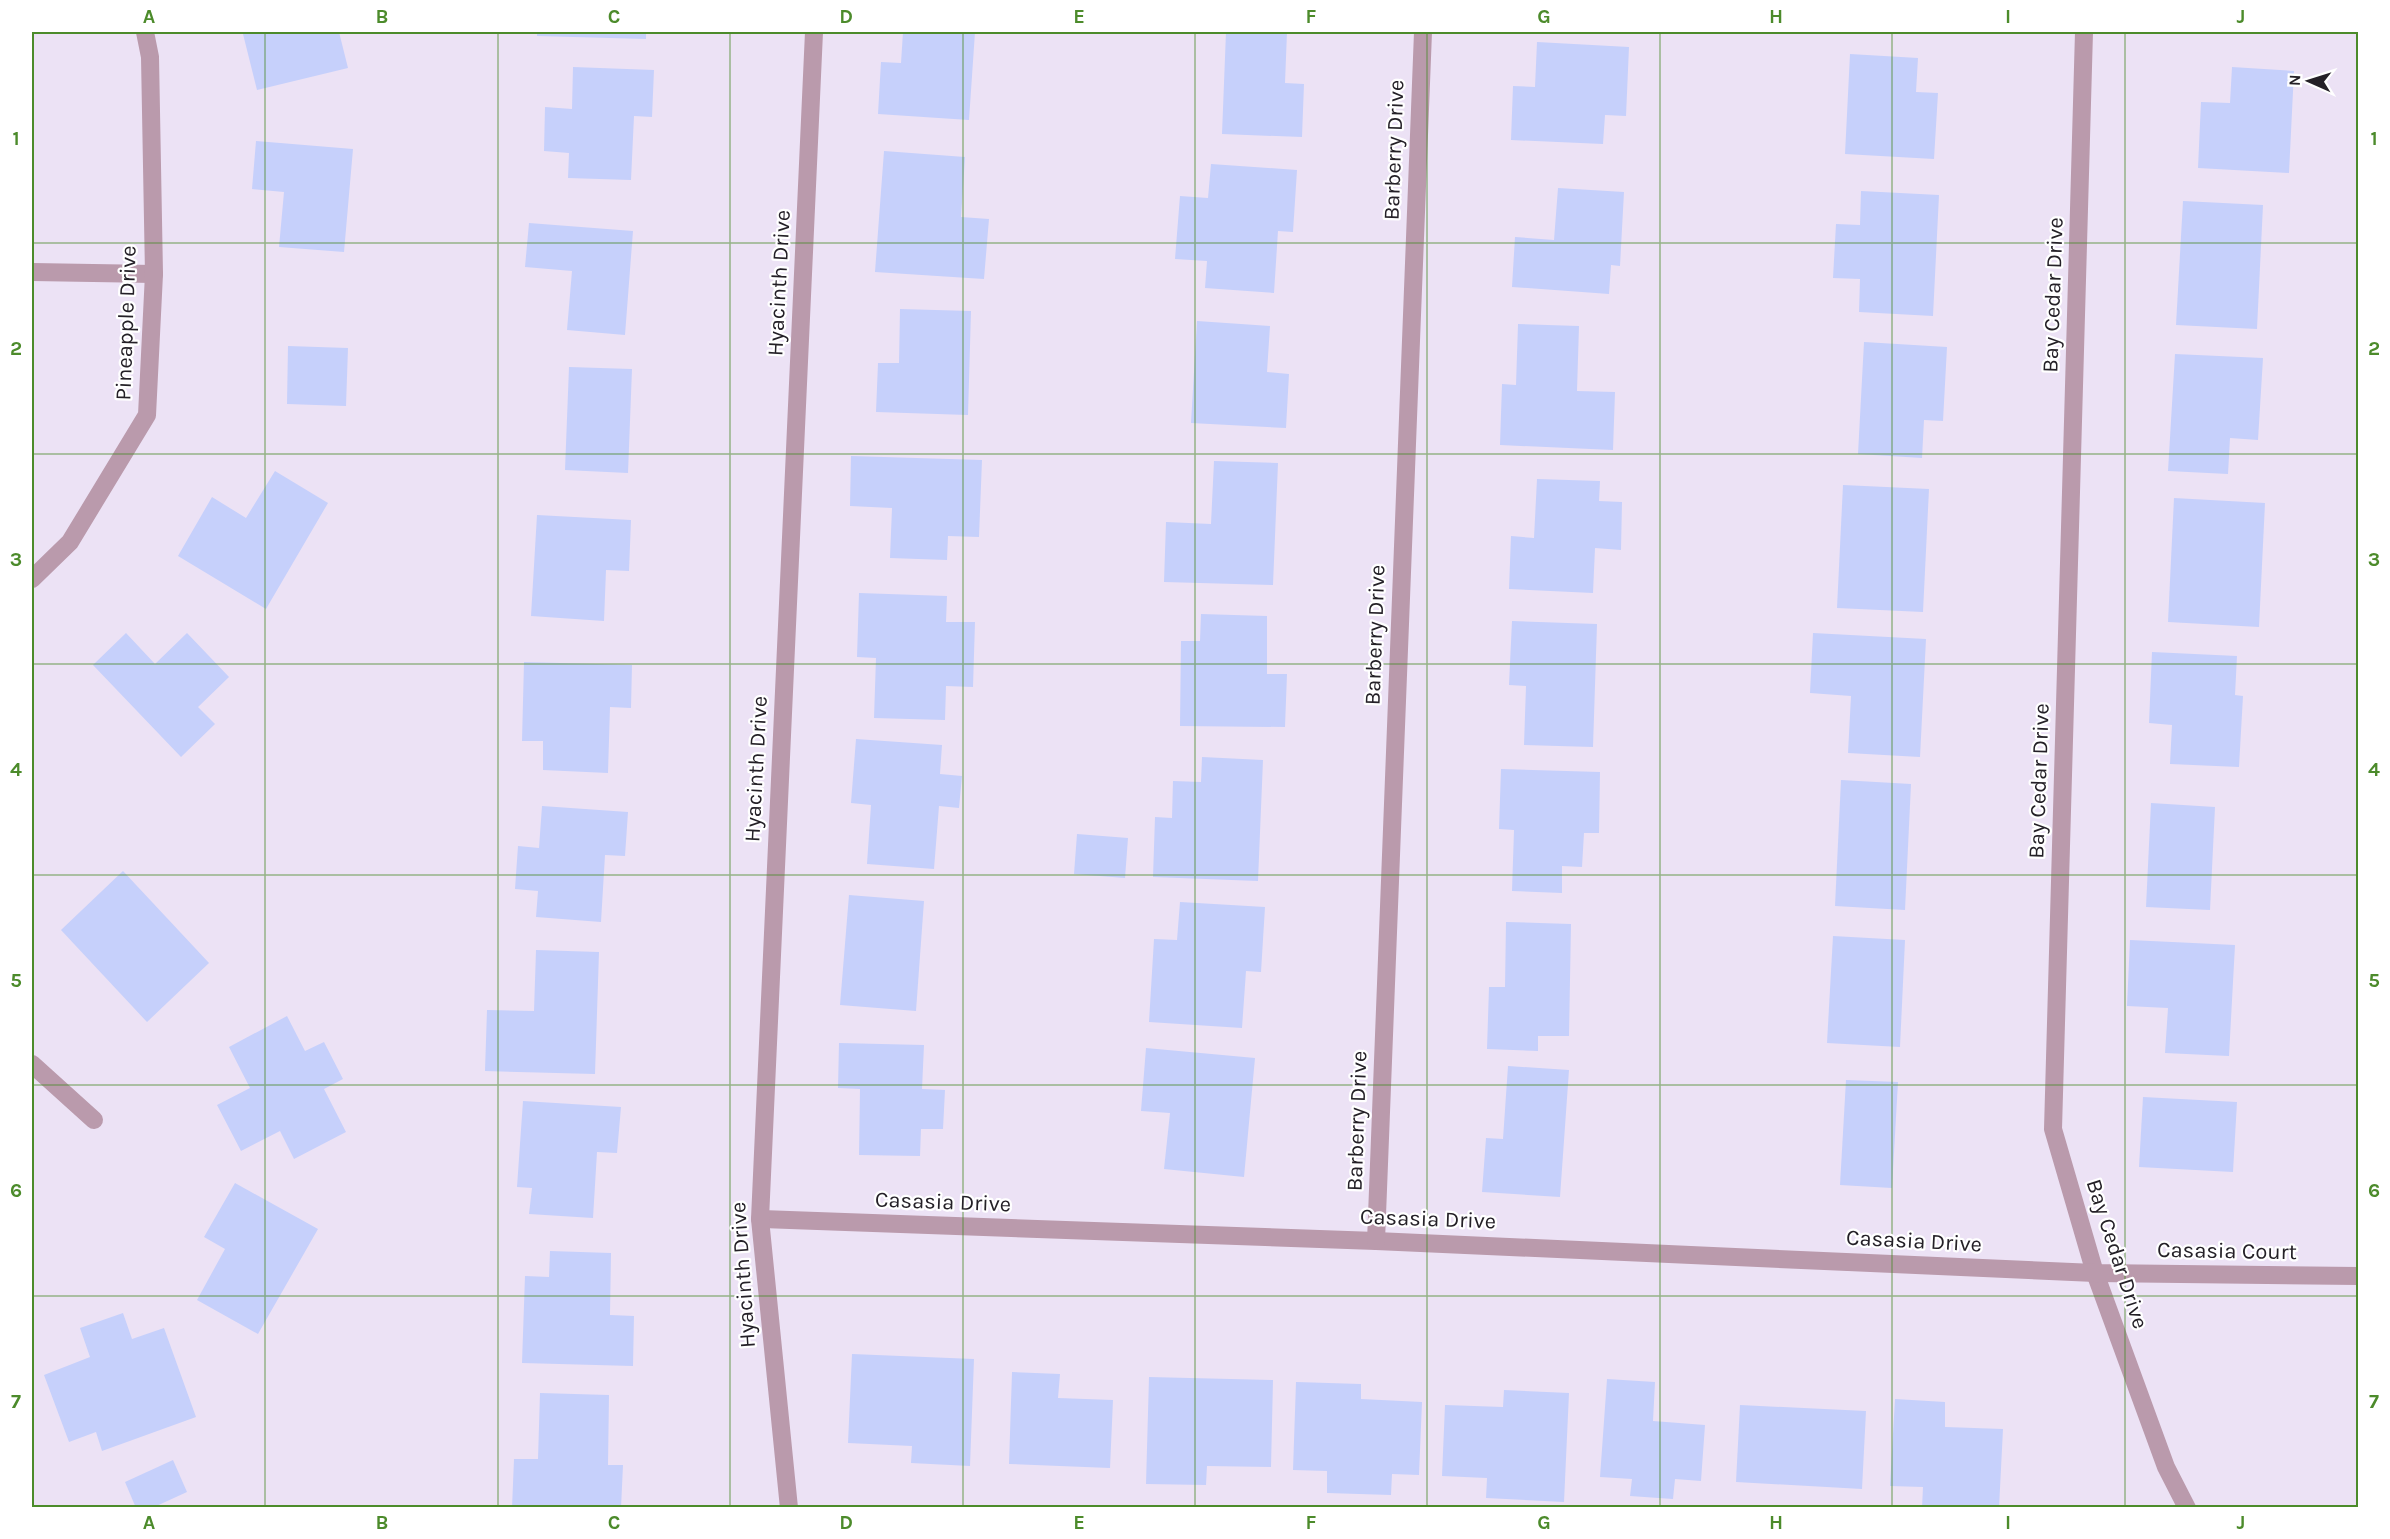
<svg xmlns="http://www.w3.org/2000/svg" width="2390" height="1539" font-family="Karla,sans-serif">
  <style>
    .building { fill: #c6d0fb }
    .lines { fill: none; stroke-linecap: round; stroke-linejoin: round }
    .minor { stroke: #ba9aac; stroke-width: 18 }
    .grid { fill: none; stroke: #4c8b2b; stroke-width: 1.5; stroke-opacity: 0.55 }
    .labels { text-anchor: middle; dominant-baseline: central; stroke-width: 4.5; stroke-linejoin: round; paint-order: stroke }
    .street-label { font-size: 22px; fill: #242027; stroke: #fff }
    .neatline { fill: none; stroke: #4c8b2b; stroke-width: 2 }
    .grid-label { font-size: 20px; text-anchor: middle; font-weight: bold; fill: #4c8b2b }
  </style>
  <rect width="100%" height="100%" fill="#ece2f5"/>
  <!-- building -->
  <g class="building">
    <path d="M252,32H339L348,68L257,90L243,34Z"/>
    <path d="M537,32H646V39L537,36Z"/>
    <path d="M903,32H975L969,120L878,114L881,62L901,63Z"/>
    <path d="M1226,32H1287L1285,83L1304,84L1302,137L1222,134Z"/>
    <path d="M1537,42L1629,47L1626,116L1605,115L1603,144L1511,140L1513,86L1535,87Z"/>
    <path d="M1850,54L1918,58L1916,92L1938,93L1934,159L1845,154Z"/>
    <path d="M573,67L654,70L652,117L634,116L631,180L568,178L569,153L544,151L545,107L572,109Z"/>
    <path d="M2232,67L2294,71L2289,173L2198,168L2201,102L2230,103Z"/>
    <path d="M256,141L353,149L344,252L279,247L284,192L252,189Z"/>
    <path d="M884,151L965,157L961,217L989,219L984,279L875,272Z"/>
    <path d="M1211,164L1297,170L1293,232L1278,231L1274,293L1205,288L1207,261L1175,259L1180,196L1208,198Z"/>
    <path d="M1558,188L1624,192L1620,266L1611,265L1609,294L1512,287L1515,237L1554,240Z"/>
    <path d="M1861,191L1939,195L1933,316L1859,312L1860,279L1833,278L1836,224L1860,225Z"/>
    <path d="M2183,201L2263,205L2257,329L2176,325Z"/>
    <path d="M529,223L633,231L625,335L567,330L572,271L525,267Z"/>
    <path d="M900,309L971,311L968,415L876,412L878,363H899Z"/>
    <path d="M1197,321L1270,326L1267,372L1289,374L1286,428L1191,423Z"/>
    <path d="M1518,324L1579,326L1577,391L1615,392L1613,450L1500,445L1502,384L1516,385Z"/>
    <path d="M1864,342L1947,347L1943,421L1924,420L1922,458L1858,454Z"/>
    <path d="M288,346L348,348L346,406L287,404Z"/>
    <path d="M2175,354L2263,358L2258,440L2230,438L2228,474L2168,471Z"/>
    <path d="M569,367L632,369L628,473L565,470Z"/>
    <path d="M851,456L982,460L979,537L948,536L947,560L890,558L892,508L850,506Z"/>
    <path d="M1214,461L1278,463L1273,585L1164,582L1166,522L1211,524Z"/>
    <path d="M275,471L328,503L266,609L178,556L212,497L246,518Z"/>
    <path d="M1537,479L1600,481L1599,501L1622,502L1621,550L1595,548L1593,593L1509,589L1511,536L1534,538Z"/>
    <path d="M1843,485L1929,489L1923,612L1837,608Z"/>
    <path d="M2174,498L2265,503L2259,627L2168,622Z"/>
    <path d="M537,515L631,520L629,571L606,570L604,621L531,616Z"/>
    <path d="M859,593L947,596L946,622H975L973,687L946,686L945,720L874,718L876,658L857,657Z"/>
    <path d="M1201,614L1267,616V674H1287L1285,727L1180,726L1181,641H1200Z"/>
    <path d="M1512,621L1597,624L1593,747L1524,745L1526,686L1509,685Z"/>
    <path d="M126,633L155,664L187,633L229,677L198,707L215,724L181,757L93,665Z"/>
    <path d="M1813,633L1926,639L1920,757L1848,753L1851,696L1810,693Z"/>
    <path d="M2152,652L2237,656L2235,695L2243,696L2239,767L2170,764L2172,725L2149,723Z"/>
    <path d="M524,662L632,665L631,708L610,707L608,773L543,770V741H522Z"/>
    <path d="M856,739L942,745L940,774L962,776L959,808L939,806L934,869L867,864L871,805L851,803Z"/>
    <path d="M1202,757L1263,760L1258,881L1153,877L1155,817L1172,818L1173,781L1201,782Z"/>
    <path d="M1501,769L1600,772L1599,833H1584L1582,867L1562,866V893L1512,891L1514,830L1499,829Z"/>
    <path d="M1841,780L1911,784L1905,910L1835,906Z"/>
    <path d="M2151,803L2215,807L2210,910L2146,907Z"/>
    <path d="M542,806L628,812L625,856L605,855L601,922L536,917L538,891L515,889L518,846L539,848Z"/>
    <path d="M1077,834L1128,838L1125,878L1074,874Z"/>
    <path d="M123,871L209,963L147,1022L61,930Z"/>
    <path d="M849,895L924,901L916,1011L840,1005Z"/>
    <path d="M1180,902L1265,907L1261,972L1246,971L1242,1028L1149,1022L1154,939L1177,940Z"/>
    <path d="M1506,922L1571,924L1569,1036H1538V1051L1487,1049L1489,987H1505Z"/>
    <path d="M1833,936L1905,940L1900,1047L1827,1043Z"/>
    <path d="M2130,940L2235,945L2229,1056L2165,1053L2168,1008L2127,1006Z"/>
    <path d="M536,950L599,952L595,1074L485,1071L487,1010L534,1011Z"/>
    <path d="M287,1016L305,1051L324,1042L343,1079L324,1089L346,1132L294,1159L280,1131L241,1151L217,1105L250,1088L229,1047Z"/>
    <path d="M839,1043L924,1045L922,1089L945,1090L943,1129H921L920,1156L859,1155L860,1089L838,1088Z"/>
    <path d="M1146,1048L1255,1058L1244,1177L1164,1169L1170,1113L1141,1111Z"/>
    <path d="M1508,1066L1569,1070L1560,1197L1482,1192L1486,1138L1503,1139Z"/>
    <path d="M1846,1080L1898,1082L1892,1188L1840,1185Z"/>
    <path d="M2143,1097L2237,1102L2233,1172L2139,1167Z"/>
    <path d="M523,1101L621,1107L617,1153L597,1152L593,1218L529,1214L532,1188L517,1187Z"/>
    <path d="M235,1183L318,1229L258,1334L197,1300L225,1249L204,1237Z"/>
    <path d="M550,1251L611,1253L610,1315L634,1316L633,1366L522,1363L525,1276L549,1277Z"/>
    <path d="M123,1313L132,1339L164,1328L196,1417L102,1451L96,1432L69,1442L44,1375L90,1357L80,1328Z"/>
    <path d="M852,1354L974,1359L970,1466L911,1463L912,1446L848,1443Z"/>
    <path d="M1012,1372L1060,1374L1058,1398L1113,1400L1110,1468L1009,1464Z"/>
    <path d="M1149,1377L1273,1380L1271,1467L1207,1466L1206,1485L1146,1484Z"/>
    <path d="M1607,1379L1655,1382L1653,1421L1705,1425L1701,1481L1675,1479L1673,1499L1630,1496L1632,1479L1600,1477Z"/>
    <path d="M1296,1382L1361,1384V1399L1422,1402L1419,1475L1392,1474L1391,1495L1327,1493V1471L1293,1470Z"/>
    <path d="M1504,1390L1569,1393L1564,1502L1486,1498L1487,1478L1442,1476L1445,1405L1503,1407Z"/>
    <path d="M540,1393L609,1395L608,1465H623L621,1508H512L514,1459H538Z"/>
    <path d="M1895,1399L1945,1402V1427L2003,1429L1999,1508H1922L1923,1487L1890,1486Z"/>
    <path d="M1740,1405L1866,1411L1862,1489L1736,1482Z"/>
    <path d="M173,1460L187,1492L152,1508H136L125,1482Z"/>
  </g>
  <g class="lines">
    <!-- minor -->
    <g class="minor">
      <path d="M2084,32L2053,1129L2095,1273L2166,1467L2187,1508"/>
      <path d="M32,272L154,274"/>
      <path d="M32,579L70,542L147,415L154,274L150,57L145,32"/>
      <path d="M32,1064L94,1120"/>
      <path d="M760,1219L1376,1241L2095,1273L2358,1276"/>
      <path d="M1376,1241L1423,32"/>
      <path d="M789,1508L760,1219L814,32"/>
    </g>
  </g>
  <!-- grid -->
  <path class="grid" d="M265,32V1508M498,32V1508M730,32V1508M963,32V1508M1195,32V1508M1427,32V1508M1660,32V1508M1892,32V1508M2125,32V1508M32,243H2358M32,454H2358M32,664H2358M32,875H2358M32,1085H2358M32,1296H2358"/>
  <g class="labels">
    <!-- street labels -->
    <g class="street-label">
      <text transform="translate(1394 150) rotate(-88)">Barberry Drive</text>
      <text transform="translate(779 283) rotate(-87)">Hyacinth Drive</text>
      <text transform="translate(2053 295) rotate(-88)">Bay Cedar Drive</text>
      <text transform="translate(126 323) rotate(-88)">Pineapple Drive</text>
      <text transform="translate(1375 635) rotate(-88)">Barberry Drive</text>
      <text transform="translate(756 769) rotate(-87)">Hyacinth Drive</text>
      <text transform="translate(2039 781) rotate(-88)">Bay Cedar Drive</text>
      <text transform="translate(1357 1121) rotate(-88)">Barberry Drive</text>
      <text transform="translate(943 1202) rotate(2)">Casasia Drive</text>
      <text transform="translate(1428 1219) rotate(2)">Casasia Drive</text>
      <text transform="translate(1914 1241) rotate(3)">Casasia Drive</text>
      <text transform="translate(2227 1251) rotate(1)">Casasia Court</text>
      <text transform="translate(2117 1254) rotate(72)">Bay Cedar Drive</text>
      <text transform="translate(743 1275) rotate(-94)">Hyacinth Drive</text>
    </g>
  </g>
  <!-- border -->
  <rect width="2390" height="1539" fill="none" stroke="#ffffff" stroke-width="66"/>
  <!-- north arrow -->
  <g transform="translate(2309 81) rotate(273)" stroke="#ffffff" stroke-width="4.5" paint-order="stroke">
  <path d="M0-4.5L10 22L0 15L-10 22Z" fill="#242027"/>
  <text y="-9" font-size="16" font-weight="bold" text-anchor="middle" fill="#242027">N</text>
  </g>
  <rect x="33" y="33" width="2324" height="1473" class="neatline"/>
  <g class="grid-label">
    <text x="149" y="23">A</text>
    <text x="382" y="23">B</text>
    <text x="614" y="23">C</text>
    <text x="846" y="23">D</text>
    <text x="1079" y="23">E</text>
    <text x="1311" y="23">F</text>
    <text x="1544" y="23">G</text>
    <text x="1776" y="23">H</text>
    <text x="2008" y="23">I</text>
    <text x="2241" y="23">J</text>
    <text x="16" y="145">1</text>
    <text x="2374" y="145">1</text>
    <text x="16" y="355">2</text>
    <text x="2374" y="355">2</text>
    <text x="16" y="566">3</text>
    <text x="2374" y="566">3</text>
    <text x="16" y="776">4</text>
    <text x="2374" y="776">4</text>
    <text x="16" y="987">5</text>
    <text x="2374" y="987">5</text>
    <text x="16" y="1197">6</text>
    <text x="2374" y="1197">6</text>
    <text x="16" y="1408">7</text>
    <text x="2374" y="1408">7</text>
    <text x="149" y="1529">A</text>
    <text x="382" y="1529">B</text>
    <text x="614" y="1529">C</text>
    <text x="846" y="1529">D</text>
    <text x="1079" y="1529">E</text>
    <text x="1311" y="1529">F</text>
    <text x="1544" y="1529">G</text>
    <text x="1776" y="1529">H</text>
    <text x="2008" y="1529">I</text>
    <text x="2241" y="1529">J</text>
  </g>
</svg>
